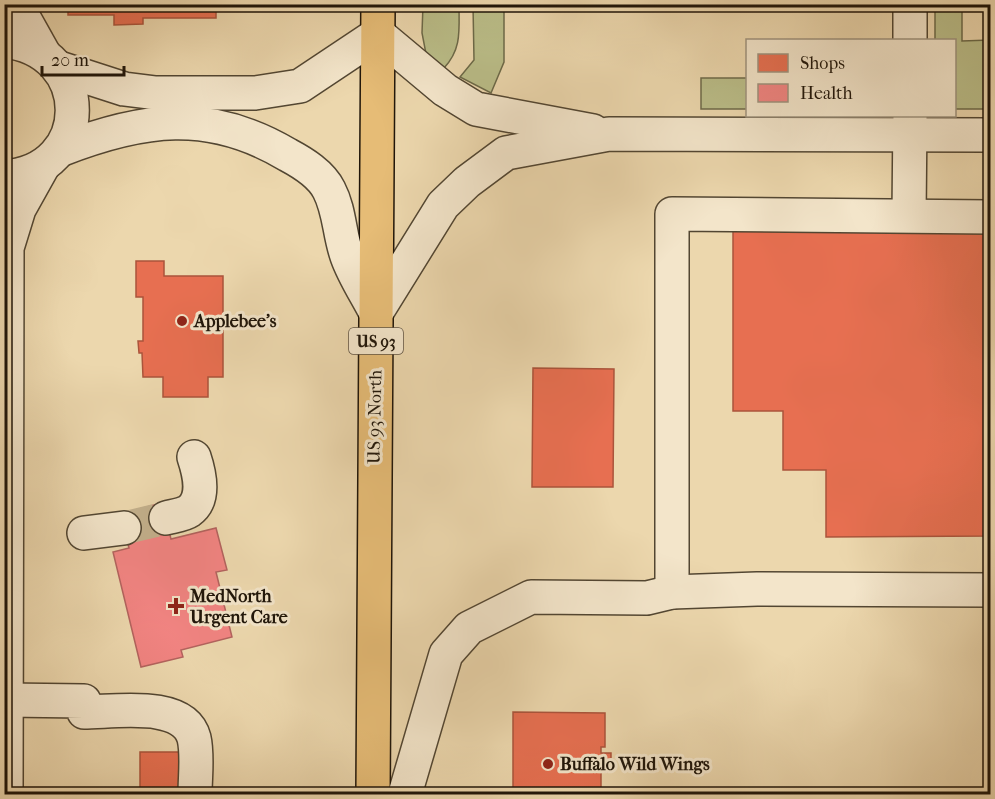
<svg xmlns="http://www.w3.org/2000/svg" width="995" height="799" font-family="'IM FELL French Canon',serif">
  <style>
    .green { fill: #babd88; stroke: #6c6948; stroke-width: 1.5 }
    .shops { fill: #e76f51; stroke: #ab543b; stroke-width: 1.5 }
    .health { fill: #f28482; stroke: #b3635e; stroke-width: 1.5 }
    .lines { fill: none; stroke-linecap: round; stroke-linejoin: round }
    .minor-tunnel { stroke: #c3b08c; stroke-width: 33; stroke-dasharray: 33 16; stroke-linecap: butt }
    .minor-casing { stroke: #524632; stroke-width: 36 }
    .major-casing { stroke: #1f1509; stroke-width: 36 }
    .minor { stroke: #f3e5ca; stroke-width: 33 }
    .major { stroke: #e6bc76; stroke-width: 33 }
    .poi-dot { fill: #8f2418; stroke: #f3e5ca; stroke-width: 2 }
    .labels { text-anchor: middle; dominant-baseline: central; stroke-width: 6; stroke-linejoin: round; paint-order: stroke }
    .shield { fill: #f3e5ca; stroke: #5f5343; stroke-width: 1.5 }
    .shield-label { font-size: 16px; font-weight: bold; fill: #1f1509 }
    .poi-label { font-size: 18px; font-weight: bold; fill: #1f1509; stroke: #f3e5ca; text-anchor: start }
    .street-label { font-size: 18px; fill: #1f1509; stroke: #f3e5ca }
  </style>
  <rect width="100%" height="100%" fill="#ecd7ad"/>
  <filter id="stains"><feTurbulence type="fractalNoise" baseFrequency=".00333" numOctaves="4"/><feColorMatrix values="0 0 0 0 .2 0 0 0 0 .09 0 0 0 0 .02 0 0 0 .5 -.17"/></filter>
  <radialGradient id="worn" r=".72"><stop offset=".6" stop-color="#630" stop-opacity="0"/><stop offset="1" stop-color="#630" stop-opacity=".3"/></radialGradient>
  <!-- green -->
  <g class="green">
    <path d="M423,5H459C459,30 462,49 444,68L427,59L422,33Z"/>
    <path d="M473,5H504V62L491,93L460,77L474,60Z"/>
    <path d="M935,5H962V41L990,40V109H955L954,40H935Z"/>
    <rect x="701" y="78" width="46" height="31"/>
  </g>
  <!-- shops -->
  <g class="shops">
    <path d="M68,4H216V18H143V24L114,25V15H68Z"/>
    <path d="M733,230H990V536L826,537V470H783V411H733Z"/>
    <path d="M136,261H164V276H223V377H208V397H163V377H143L142,353H139L138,341H143V297H136Z"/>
    <path d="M533,368L614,369L613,487H532Z"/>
    <path d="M513,712L605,713V747H601V753H611V772H601V794H606H513Z"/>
    <rect x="140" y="752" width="47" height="42"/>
  </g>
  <!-- health -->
  <path class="health" d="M162,503L171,539L216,528L227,570L216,572L232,637L181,650L183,657L141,667L113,552L129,548L120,514Z"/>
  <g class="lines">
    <!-- minor-tunnel -->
    <path class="minor-tunnel" d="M124,528L166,518"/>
    <!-- minor casing -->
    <g class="minor-casing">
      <g id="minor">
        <path d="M16,4L44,54"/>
        <path d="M910,40V4"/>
        <path d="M4,41C95,50 95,171 4,177"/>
        <path d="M59,68L124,89L156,93H255L300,86L378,34L445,90L476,109L593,131"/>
        <path d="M60,150C142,118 209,108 288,155C303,163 321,174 329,190C340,211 339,234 347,256C354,276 367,295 376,313"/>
        <path d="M909,215L910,116"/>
        <path d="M376,313L443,205L467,182L506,153L609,134L990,135"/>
        <path d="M166,518C173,516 183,515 189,511C206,499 199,472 194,457"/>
        <path d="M84,533L124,528"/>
        <path d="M672,592V214L990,217"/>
        <path d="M6,700L84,701V712C115,712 184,700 194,738C198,755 195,777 195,794"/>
        <path d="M6,794L7,248L19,209L43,166"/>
        <path d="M405,794L446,654L469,628L531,597L647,598L672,592L757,589L990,590"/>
      </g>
    </g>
    <!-- major casing -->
    <g class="major-casing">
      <path id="major" d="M373,794L378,4"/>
    </g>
    <!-- minor -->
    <use href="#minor" class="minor"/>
    <!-- major -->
    <use href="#major" class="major"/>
  </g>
  <!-- markers -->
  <g class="poi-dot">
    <circle cx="182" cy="321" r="6"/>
    <path d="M173 597h6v6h6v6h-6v6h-6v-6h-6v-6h6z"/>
    <circle cx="548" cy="764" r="6"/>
  </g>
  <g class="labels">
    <!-- shield labels -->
    <rect class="shield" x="349" y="328" width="54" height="26" rx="4.5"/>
    <g class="shield-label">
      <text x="376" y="341">US 93</text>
    </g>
    <!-- poi labels -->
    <g class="poi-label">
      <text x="194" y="321">Applebee's</text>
      <text x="190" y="596">MedNorth<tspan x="190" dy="21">Urgent Care</tspan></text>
      <text x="560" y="764">Buffalo Wild Wings</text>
    </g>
    <!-- street labels -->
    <g class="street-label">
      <text transform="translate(375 417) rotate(-89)">US 93 North</text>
    </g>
  </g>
  <!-- margin -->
  <rect width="995" height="799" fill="none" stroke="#ecd7ad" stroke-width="24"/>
  <rect x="6" y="6" width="983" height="787" fill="none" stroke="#1f1509" stroke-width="3"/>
  <rect x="12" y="12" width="971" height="775" fill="none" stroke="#1f1509" stroke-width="1.5"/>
  <!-- legend -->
  <rect x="746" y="39" width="210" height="78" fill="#f3e5ca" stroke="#9e927d" stroke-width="1.5"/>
  <rect x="758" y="54" width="30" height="18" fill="#e76f51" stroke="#9e927d" stroke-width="1.5"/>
  <text x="800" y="69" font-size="18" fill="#1f1509">Shops</text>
  <rect x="758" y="84" width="30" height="18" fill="#f28482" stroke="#9e927d" stroke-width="1.5"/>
  <text x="800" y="99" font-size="18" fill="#1f1509">Health</text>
  <!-- scale -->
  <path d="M42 66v9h82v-9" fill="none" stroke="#1f1509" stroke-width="3"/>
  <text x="51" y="66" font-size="18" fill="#1f1509" stroke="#f3e5ca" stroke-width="4.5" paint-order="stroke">20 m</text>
  <rect width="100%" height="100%" filter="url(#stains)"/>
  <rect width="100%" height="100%" fill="url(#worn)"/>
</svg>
